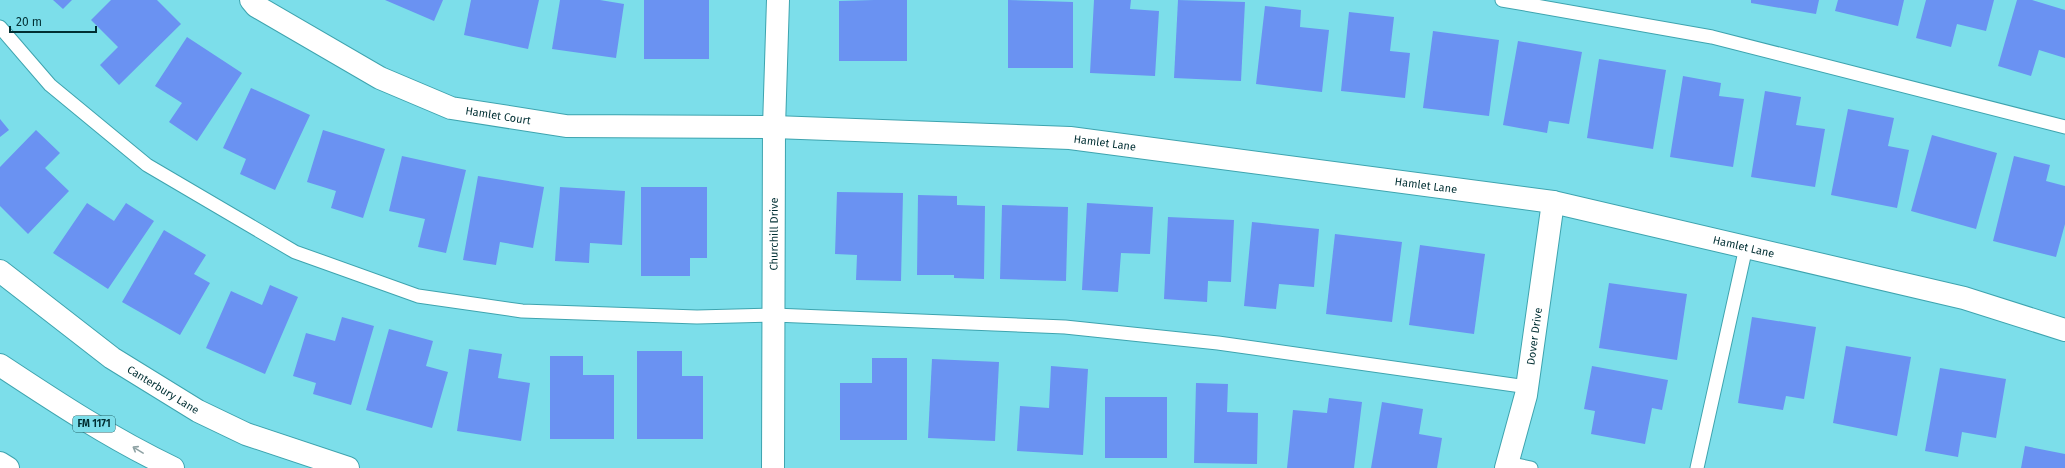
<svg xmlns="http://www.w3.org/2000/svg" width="2065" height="468" font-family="'Fira Sans',sans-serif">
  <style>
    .building { fill: #6a92f2 }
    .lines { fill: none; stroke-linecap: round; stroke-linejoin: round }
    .lane-casing { stroke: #3ea4af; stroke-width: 15 }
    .street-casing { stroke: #3ea4af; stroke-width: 24 }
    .secondary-casing { stroke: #3ea4af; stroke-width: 24 }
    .primary-casing { stroke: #3ea4af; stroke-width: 24 }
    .lane { stroke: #fff; stroke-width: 13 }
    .street { stroke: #fff; stroke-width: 22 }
    .secondary { stroke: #fff; stroke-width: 22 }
    .primary { stroke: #fff; stroke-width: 22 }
    .oneway { stroke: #8da1a3 }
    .labels { text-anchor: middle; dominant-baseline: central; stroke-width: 3; stroke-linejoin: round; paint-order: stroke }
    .shield { fill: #7cdeea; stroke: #26646a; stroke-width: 1 }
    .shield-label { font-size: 10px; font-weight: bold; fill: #012f33 }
    .street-label { font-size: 11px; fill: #012f33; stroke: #7cdeea }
  </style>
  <rect width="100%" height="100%" fill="#7cdeea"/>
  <!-- building -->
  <g class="building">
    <path d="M53,0H72L63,9Z"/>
    <path d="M111,0H157L181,24L119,85L100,65L118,47L91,20Z"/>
    <path d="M385,0H443L434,21Z"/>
    <path d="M471,0H539L528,49L464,35Z"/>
    <path d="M560,0H600L624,4L616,58L552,49Z"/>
    <rect x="644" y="0" width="65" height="59"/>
    <path d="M874,0H907V61H839V1Z"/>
    <path d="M1008,0L1073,2V68H1008Z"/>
    <path d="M1094,0H1131L1130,9L1159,11L1155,76L1090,73Z"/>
    <path d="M1178,0L1245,2L1241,81L1174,78Z"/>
    <path d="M1751,0H1819L1816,14L1751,3Z"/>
    <path d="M1838,0H1904L1898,26L1835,11Z"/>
    <path d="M1926,0H1994L1986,31L1957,24L1951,47L1916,38Z"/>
    <path d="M2017,0H2032L2065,10V58L2039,50L2031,76L1998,66Z"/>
    <path d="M1265,6L1301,10L1300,27L1329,30L1322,92L1256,84Z"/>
    <path d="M1349,12L1394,17L1390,51L1410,53L1405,98L1341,91Z"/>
    <path d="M1433,31L1499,40L1489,116L1423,108Z"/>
    <path d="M187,37L242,73L197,141L169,122L182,103L155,86Z"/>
    <path d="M1518,41L1582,52L1569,124L1549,121L1547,133L1503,125Z"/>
    <path d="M1599,59L1666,70L1653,149L1587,138Z"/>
    <path d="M1683,76L1721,83L1719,96L1744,99L1733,167L1670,157Z"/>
    <path d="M251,88L310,115L275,190L240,174L246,159L223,148Z"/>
    <path d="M1765,91L1801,97L1796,125L1825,129L1815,187L1751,177Z"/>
    <path d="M1848,109L1894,118L1888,146L1909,150L1897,208L1831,195Z"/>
    <path d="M0,119L9,130L0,137Z"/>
    <path d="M36,130L60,153L45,168L69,191L28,234L0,206V167Z"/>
    <path d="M323,130L385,149L363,218L331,208L336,191L307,182Z"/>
    <path d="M1932,135L1997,153L1976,229L1911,211Z"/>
    <path d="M402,156L466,170L446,253L418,247L425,219L389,211Z"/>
    <path d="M2014,156L2050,165L2046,181L2065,186V224L2056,257L1993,241Z"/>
    <path d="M478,176L544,187L533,248L500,242L496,265L463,260Z"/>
    <path d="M560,187L625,191L622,245L590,243L589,263L555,261Z"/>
    <path d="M641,187H707V258H690V276H641Z"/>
    <path d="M837,192L903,193L901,281L856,280L857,255L835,254Z"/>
    <path d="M918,195L957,196V205L985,206L984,279L954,278V275H917Z"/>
    <path d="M87,203L114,221L126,203L154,221L108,289L53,253Z"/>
    <path d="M1087,203L1153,207L1150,254L1121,253L1118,292L1082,290Z"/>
    <path d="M1002,205L1068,207L1066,281L1000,279Z"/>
    <path d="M1168,217L1234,220L1231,282L1208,281L1207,302L1164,299Z"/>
    <path d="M1252,222L1319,229L1314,287L1279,284L1276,309L1244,306Z"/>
    <path d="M164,230L206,255L194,274L210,283L180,335L122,302Z"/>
    <path d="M1335,234L1402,242L1392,322L1326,314Z"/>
    <path d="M1420,245L1485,254L1474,334L1409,325Z"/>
    <path d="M1609,283L1687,294L1677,360L1599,348Z"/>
    <path d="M270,285L298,297L265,374L206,348L231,291L262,305Z"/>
    <path d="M342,317L374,326L351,405L313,394L316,383L293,376L306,333L335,341Z"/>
    <path d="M1752,317L1816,327L1804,399L1786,396L1783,410L1738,403Z"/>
    <path d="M389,329L433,341L426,366L448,372L432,428L366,410Z"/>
    <path d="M1846,346L1911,357L1897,436L1833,423Z"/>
    <path d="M469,349L502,354L498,378L530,383L521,441L457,431Z"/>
    <path d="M637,351H682V376H703V439H637Z"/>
    <path d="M550,356H583V375H614V439H550Z"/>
    <path d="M872,358H907V440H840V383H872Z"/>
    <path d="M932,359L999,362L995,441L928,438Z"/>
    <path d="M1051,366L1088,369L1083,455L1017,451L1020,406L1049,408Z"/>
    <path d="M1592,366L1668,380L1662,410L1652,408L1645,444L1591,434L1595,411L1584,409Z"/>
    <path d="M1940,368L2006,379L1996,438L1962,432L1958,457L1925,451Z"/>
    <path d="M1196,383L1228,384L1227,412L1258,413L1257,464L1194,463Z"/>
    <rect x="1105" y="397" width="62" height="61"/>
    <path d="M1329,398L1362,402L1354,468H1287L1293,410L1327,413Z"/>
    <path d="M1382,402L1423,409L1419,434L1442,438L1437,468H1371Z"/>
    <path d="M2025,446L2065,454V468H2021Z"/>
  </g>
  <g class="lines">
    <!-- lane casing -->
    <g class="lane-casing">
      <g id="lane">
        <path d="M1502,0L1712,37L2065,127"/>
        <path d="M0,27L50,85L147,165L295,252L418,296L522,311L697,317L774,315L1065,327L1218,343L1528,387"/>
        <path d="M1507,463L1531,468"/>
        <path d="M1697,468L1746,247"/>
      </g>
    </g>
    <!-- street casing -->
    <g class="street-casing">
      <g id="street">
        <path id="s1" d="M251,0L256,6L380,78L451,108L566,126L774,127L1070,138L1553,202L1964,298L2065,330"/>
        <path id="s2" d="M0,271L112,358L198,411L246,434L348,468"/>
        <path id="s3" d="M1506,468L1526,395L1553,202"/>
      </g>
    </g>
    <!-- secondary casing -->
    <g class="secondary-casing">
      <g id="secondary">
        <path id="s4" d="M773,468L774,127L778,0"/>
      </g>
    </g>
    <!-- primary casing -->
    <g class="primary-casing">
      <g id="primary">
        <path d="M0,365C56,402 112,439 173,468"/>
        <path d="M0,463L8,468"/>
      </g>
    </g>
    <!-- lane -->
    <use href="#lane" class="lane"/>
    <!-- street -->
    <use href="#street" class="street"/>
    <!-- secondary -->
    <use href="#secondary" class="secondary"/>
    <!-- primary -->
    <use href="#primary" class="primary"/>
  </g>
  <!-- one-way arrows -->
  <defs><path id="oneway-shaft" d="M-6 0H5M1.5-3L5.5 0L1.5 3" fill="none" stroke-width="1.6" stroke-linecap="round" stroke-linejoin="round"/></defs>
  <use class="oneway" href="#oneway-shaft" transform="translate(138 450) rotate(-149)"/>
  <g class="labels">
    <!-- shield labels -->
    <rect class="shield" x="73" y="416" width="42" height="16" rx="3"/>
    <g class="shield-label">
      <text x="94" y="424">FM 1171</text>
    </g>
    <!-- street labels -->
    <g class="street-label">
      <text stroke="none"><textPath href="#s1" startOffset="276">Hamlet Court</textPath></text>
      <text stroke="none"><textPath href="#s1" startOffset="884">Hamlet Lane</textPath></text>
      <text stroke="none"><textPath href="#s1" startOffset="1208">Hamlet Lane</textPath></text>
      <text stroke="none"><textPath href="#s4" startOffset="234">Churchill Drive</textPath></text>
      <text stroke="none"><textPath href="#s1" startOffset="1532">Hamlet Lane</textPath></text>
      <text stroke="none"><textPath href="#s3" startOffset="135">Dover Drive</textPath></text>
      <text stroke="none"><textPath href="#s2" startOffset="202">Canterbury Lane</textPath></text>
    </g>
  </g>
  <!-- scale -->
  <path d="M10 26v6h86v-6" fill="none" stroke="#012f33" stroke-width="2"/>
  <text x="16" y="26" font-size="12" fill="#012f33" stroke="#7cdeea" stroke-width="3" paint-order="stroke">20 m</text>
</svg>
